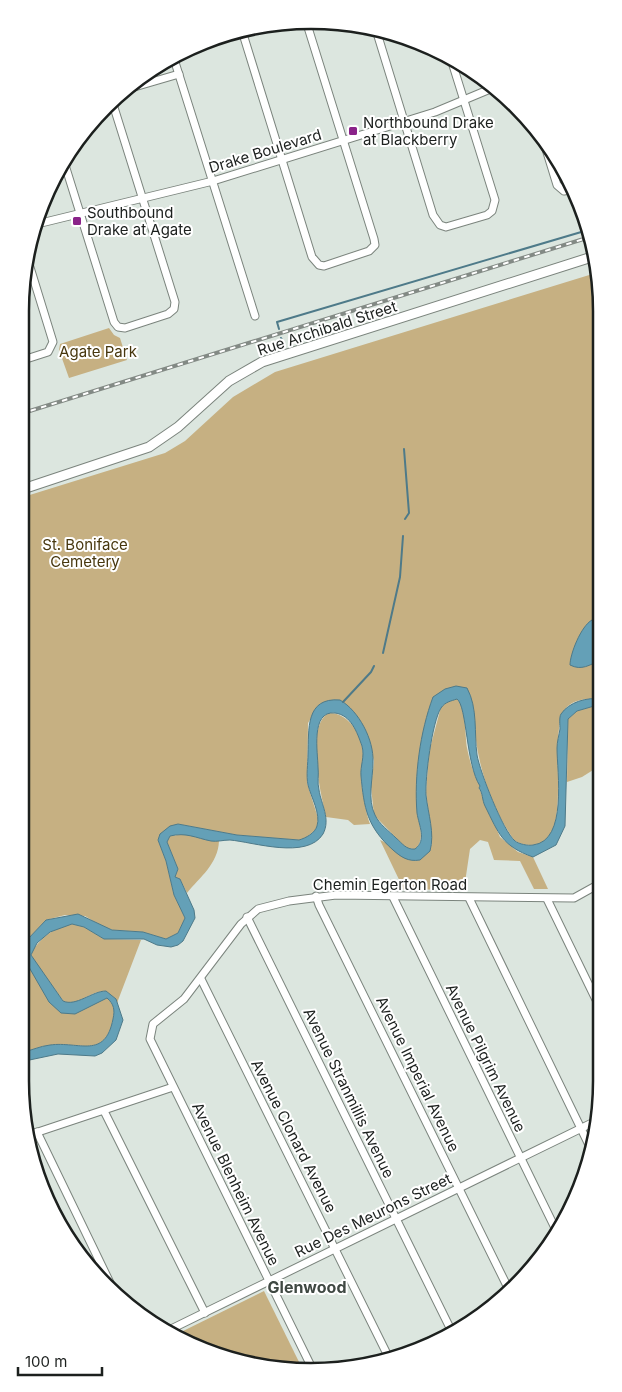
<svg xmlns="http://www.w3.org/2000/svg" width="622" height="1392" font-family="Inter,sans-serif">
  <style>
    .green { fill: #c6b082 }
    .water { fill: #64a0b7; stroke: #4e7a89 }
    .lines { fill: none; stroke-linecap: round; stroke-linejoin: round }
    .stream { stroke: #4e7a89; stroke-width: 2 }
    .minor-casing { stroke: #7b847d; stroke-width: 9 }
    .major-casing { stroke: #7b847d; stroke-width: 11 }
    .minor { stroke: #fff; stroke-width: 7 }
    .major { stroke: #fff; stroke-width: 9 }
    .rail-casing { stroke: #838a85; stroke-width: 4 }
    .rail { stroke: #fff; stroke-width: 2; stroke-dasharray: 5.5; stroke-linecap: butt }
    .poi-dot { fill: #8a2389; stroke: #fff; stroke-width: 2 }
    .labels { text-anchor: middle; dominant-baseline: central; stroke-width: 4; stroke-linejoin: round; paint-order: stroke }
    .poi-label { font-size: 15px; fill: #1c201e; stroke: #fff; text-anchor: start }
    .street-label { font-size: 15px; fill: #1c201e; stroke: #fff }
    .park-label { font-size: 15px; fill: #47370e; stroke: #fff }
    .neighbourhood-label { font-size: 16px; font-weight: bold; fill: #3f4842; stroke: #fff }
    .rim { fill: none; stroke: #1c201e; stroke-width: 2.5 }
  </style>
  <rect width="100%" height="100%" fill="#dce6df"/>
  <!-- green -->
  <g class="green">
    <path d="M599,272L601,699C591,698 575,699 568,706C544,727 575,835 539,844C530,846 521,845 514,840C488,802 473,753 474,707L445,689C437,707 428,725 422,743C416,762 417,786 417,806C417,820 427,839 415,849L406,848L374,815L371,787L374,761L364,728L351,709L343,702L336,700L320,704L308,723L307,783L318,818L317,828L306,838L299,840L237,835L178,824L158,840L166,861L174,895L185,918L178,933L166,939L143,932L113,930L101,926L85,916L65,915L46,920L27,940L23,956L61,1013L107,998C114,1004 115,1010 113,1019C105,1060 79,1041 51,1045C40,1046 30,1051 20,1053V498L165,453L185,441L233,397L275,372Z"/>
    <path d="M109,328L114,335L120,338L127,360L69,378L59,350L60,344Z"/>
    <path d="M457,699C466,706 465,736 467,748C470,762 473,774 481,786L479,788L500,837L518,852L533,857L548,889H534L520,861L494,860L488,842L480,840L470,849L464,889L404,890L380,840C394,845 401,863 420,860L432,844L426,792L429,752L441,707L448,701Z"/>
    <path d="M601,704V765L582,777L567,782L568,719L577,711Z"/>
    <path d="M328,713C349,712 363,736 363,755C364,762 361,768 361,774C361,786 366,813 370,824L354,825L348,820L326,817C321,794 305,729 328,713Z"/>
    <path d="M185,834L219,841C218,864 200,877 187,893L180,879L175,877L178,869L167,842L170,836Z"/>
    <path d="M72,924L84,927L104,939L141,940L117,1003C101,975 84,1008 64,1002L33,959L31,953C41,938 53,927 72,924Z"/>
    <path d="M264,1291L301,1366H255L179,1338L177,1334Z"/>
  </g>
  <!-- water -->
  <g class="water">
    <path d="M592,620L601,644V660C589,665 582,671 570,665C570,654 581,626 592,620Z"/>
    <path d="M456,686L467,688C478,708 474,733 477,755C480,772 503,831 515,841C519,844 528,846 533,845C568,841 557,772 557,748C557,742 559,735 560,729C560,725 559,717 561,714C569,702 587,697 601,699V704L577,711L568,719L565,826L556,845L533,857C502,846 499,834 485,806C482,800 483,793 479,788L480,786C466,765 467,706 457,699C451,701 445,702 441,708C432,722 425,778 426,795C428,814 435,833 430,851L420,860C408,862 401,857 393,850C367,827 364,808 361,776C360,766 365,757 362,746C357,732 351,715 335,713C310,710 318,754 318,767C319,775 317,782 319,790C321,804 331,819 323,834C307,860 253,842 230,840C223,840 217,842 211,841C196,838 186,832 170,836L167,842L178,869L175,877L180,879L194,910L195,918L183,941L178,945L171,947L157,945L144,939H104L84,927L72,924L50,932L37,943L31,955L63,1001C76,1007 92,991 106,991L116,999L123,1020L116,1040L102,1053L95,1056L58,1054L20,1062V1053C30,1051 40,1046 50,1045C79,1041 105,1060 113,1019C115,1010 114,1004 107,998L75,1014L61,1013L49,1002L26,962L23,952L27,940L46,920L78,914L112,930L143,932L166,939L178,933L185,918L174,895L166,861L158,840L160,834L170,826L178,824L237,835L299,840C306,838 315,833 317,826C321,814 311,797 308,785C306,775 308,764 308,754C309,730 305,697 340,700C359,711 374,740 373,762C373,779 367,799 375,815C379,824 389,831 396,838C402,843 406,850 415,849C427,840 419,826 417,813C414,776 420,732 433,697L445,689Z"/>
  </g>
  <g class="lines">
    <!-- stream -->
    <g class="stream">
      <path d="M279,329L277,322L588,230"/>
      <path d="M281,338L282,340"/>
      <path d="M404,449L409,513L405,519"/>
      <path d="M383,653L400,577L403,536"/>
      <path d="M343,702L371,672L374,666"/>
    </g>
    <!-- minor casing -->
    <g class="minor-casing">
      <g id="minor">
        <path d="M377,33L433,215L440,225L446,227L487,215L492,211L495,200L451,59"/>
        <path d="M243,34L312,257L319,265L324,266L369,251L375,245L374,239L306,21"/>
        <path d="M174,59L255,316"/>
        <path d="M131,88L179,74"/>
        <path d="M541,133L557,185L564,191L574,189"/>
        <path d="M65,165L114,322L118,327L125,328L168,314L174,309L175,302L112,101"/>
        <path d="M37,224L213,181L435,112L495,87"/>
        <path d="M20,361L48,352L53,342L29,264"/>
        <path d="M316,896L319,905L509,1290"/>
        <path d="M393,897L556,1230"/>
        <path d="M469,898L589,1145"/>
        <path d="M547,899L602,1012"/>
        <path d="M247,917L453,1334"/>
        <path d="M201,979L389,1358"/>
        <path d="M104,1111L205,1313"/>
        <path d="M37,1132L114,1291"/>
        <path d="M29,1135L173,1087"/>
        <path d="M165,1332L594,1122"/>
        <path d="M311,1366L150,1039L153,1024L184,999L241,924L258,909L289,901L336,895L574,898L601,883"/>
      </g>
    </g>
    <!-- major casing -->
    <g class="major-casing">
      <path id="major" d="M20,490L149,447L178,427L229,381L262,362L595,256"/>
    </g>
    <!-- minor -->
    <use href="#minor" class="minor"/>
    <!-- major -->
    <use href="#major" class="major"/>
    <!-- rail casing -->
    <g class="rail-casing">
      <path id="rail" d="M20,414L590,237"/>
    </g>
    <!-- rail -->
    <use href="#rail" class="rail"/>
  </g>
  <!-- markers -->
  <g class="poi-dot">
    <rect x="348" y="126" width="10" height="10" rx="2.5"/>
    <rect x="72" y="216" width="10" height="10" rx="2.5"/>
  </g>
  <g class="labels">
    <!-- poi labels -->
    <g class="poi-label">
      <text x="363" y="122">Northbound Drake<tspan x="363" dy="17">at Blackberry</tspan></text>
      <text x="87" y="212">Southbound<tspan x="87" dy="17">Drake at Agate</tspan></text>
    </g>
    <!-- street labels -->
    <g class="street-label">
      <text transform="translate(265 151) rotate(-17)">Drake Boulevard</text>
      <text transform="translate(327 328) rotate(-18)">Rue Archibald Street</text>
      <text x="390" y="884">Chemin Egerton Road</text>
      <text transform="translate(486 1058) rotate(64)">Avenue Pilgrim Avenue</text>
      <text transform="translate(418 1074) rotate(64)">Avenue Imperial Avenue</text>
      <text transform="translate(349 1093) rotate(64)">Avenue Stranmillis Avenue</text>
      <text transform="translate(294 1136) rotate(63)">Avenue Clonard Avenue</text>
      <text transform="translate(236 1184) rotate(64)">Avenue Blenheim Avenue</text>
      <text transform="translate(373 1215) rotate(-26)">Rue Des Meurons Street</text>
    </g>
    <!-- park labels -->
    <g class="park-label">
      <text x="98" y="351">Agate Park</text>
      <text x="85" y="544">St. Boniface<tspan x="85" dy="17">Cemetery</tspan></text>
    </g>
    <!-- neighbourhood labels -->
    <g class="neighbourhood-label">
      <text x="307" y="1287">Glenwood</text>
    </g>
  </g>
  <!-- crop -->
  <path d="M0 0H622V1392H0ZM311 29H311A282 282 0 0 1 593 311V1081A282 282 0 0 1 311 1363H311A282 282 0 0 1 29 1081V311A282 282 0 0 1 311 29Z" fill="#fff" fill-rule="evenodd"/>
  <path class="rim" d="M311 29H311A282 282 0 0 1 593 311V1081A282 282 0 0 1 311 1363H311A282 282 0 0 1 29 1081V311A282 282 0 0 1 311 29Z"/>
  <!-- scale -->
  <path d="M18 1367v8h84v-8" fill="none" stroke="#1c201e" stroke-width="2.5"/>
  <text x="25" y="1367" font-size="15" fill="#1c201e" stroke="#ffffff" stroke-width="4" paint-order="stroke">100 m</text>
</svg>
